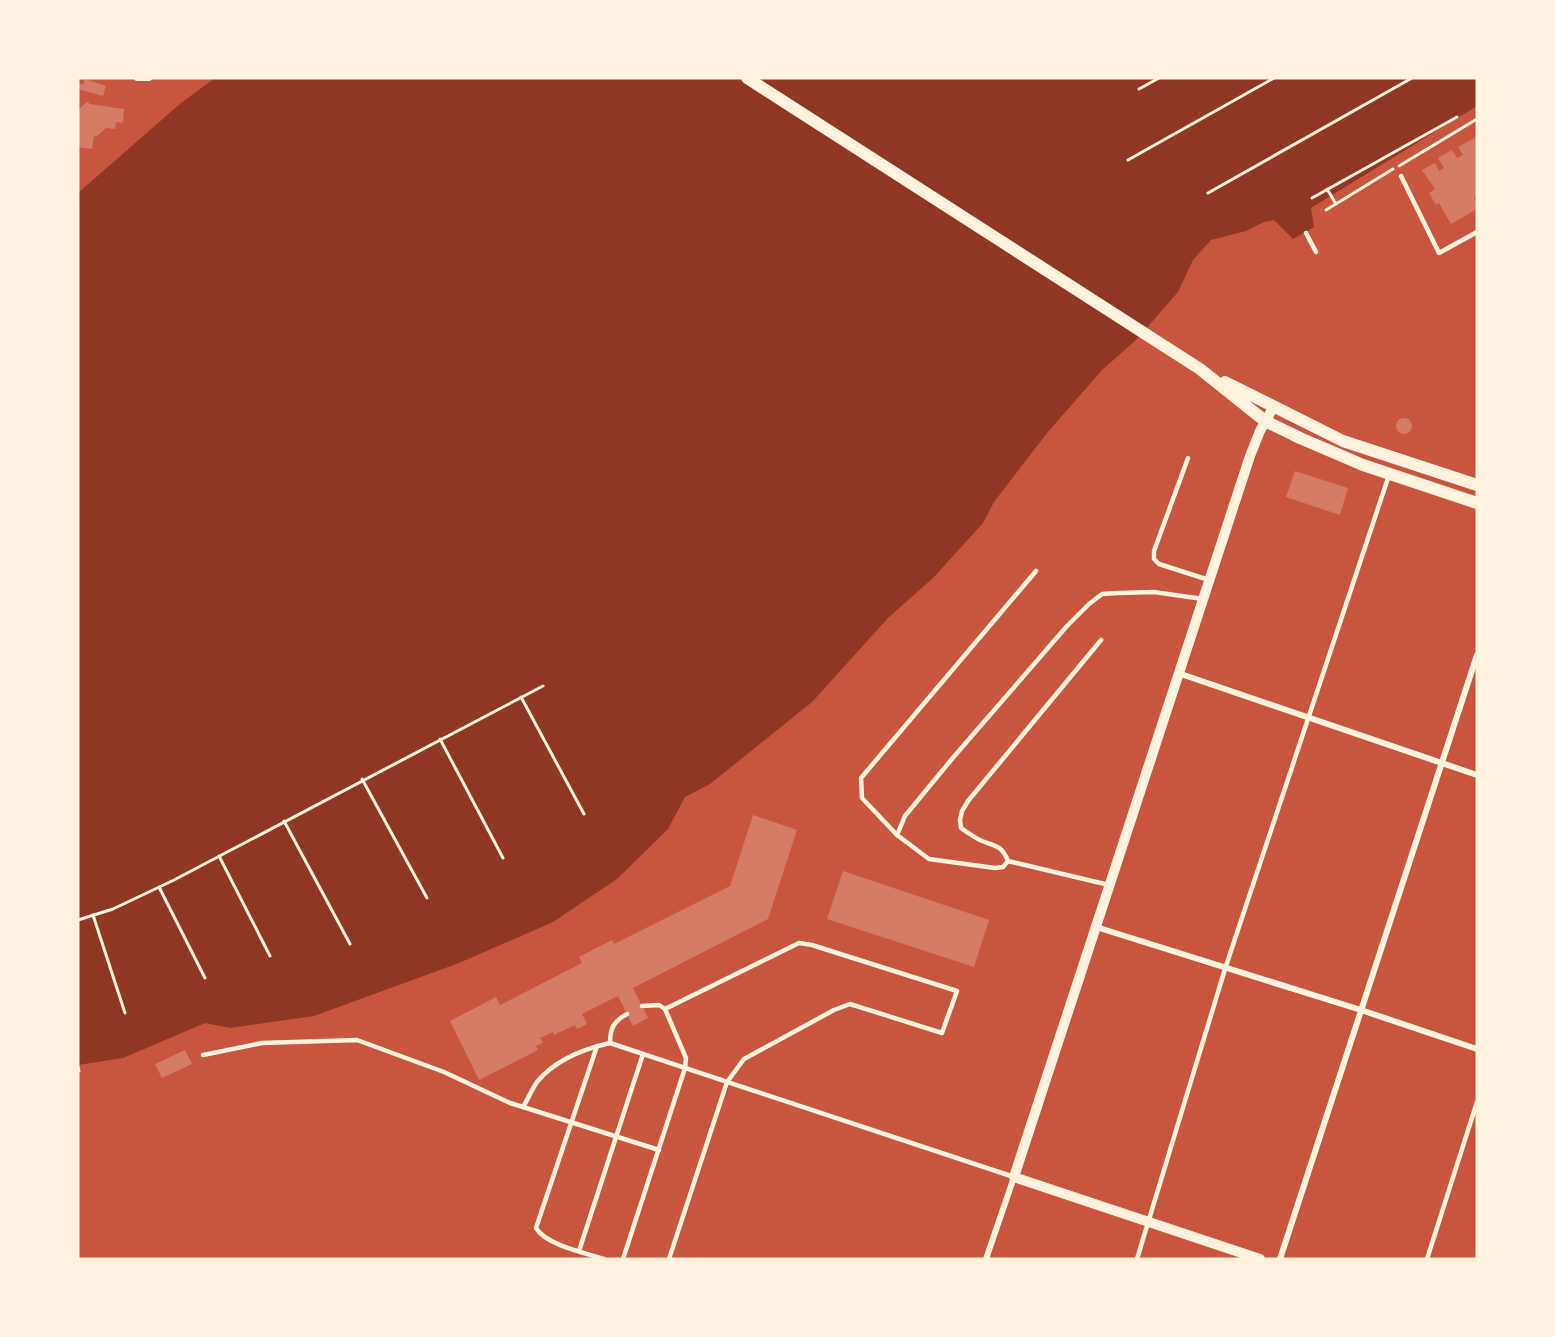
<svg xmlns="http://www.w3.org/2000/svg" width="1555" height="1337" font-family="Montserrat,sans-serif">
  <style>
    .water { fill: #8f3625 }
    .building { fill: #d67c66 }
    .lines { fill: none; stroke-linecap: round; stroke-linejoin: round }
    .path { stroke: #fff3e0; stroke-width: 3 }
    .service { stroke: #fff3e0; stroke-width: 4.5 }
    .minor { stroke: #fff3e0; stroke-width: 6 }
    .tertiary { stroke: #fff3e0; stroke-width: 10 }
    .secondary { stroke: #fff3e0; stroke-width: 12 }
  </style>
  <rect width="100%" height="100%" fill="#c8553d"/>
  <!-- water -->
  <path class="water" d="M215,78H1477V106L1311,208L1314,227L1293,239L1274,220L1264,222L1246,231L1211,240L1193,260L1178,292L1136,340L1102,370L1047,433L994,502L983,523L933,578L888,618L812,702L710,784L685,797L668,829L617,879L553,922L459,963L314,1016L230,1028L205,1023L123,1058L78,1065V193L181,103Z"/>
  <!-- building -->
  <g class="building">
    <path d="M85,79L106,86L103,96L78,89V83L83,85Z"/>
    <path d="M87,102L90,104L124,109L123,123L116,122L115,129L106,128L97,136H94L92,149L78,147V110Z"/>
    <path d="M1476,137L1477,196L1474,198L1477,202V209L1451,224L1439,203L1436,205L1429,193L1435,189L1422,170L1435,163L1439,171L1444,168L1438,158L1452,150L1457,158L1463,155L1458,147Z"/>
    <circle cx="1404" cy="426" r="8"/>
    <path d="M1295,471L1348,488L1340,515L1286,497Z"/>
    <path d="M753,815L797,830L768,919L633,988L648,1018L633,1026L618,996L582,1014L587,1024L577,1029L575,1025L554,1035L553,1032L540,1038L543,1043L536,1046L538,1050L479,1080L450,1021L496,997L500,1005L582,963L579,957L612,940L614,944L730,886Z"/>
    <path d="M843,871L989,920L974,967L827,919Z"/>
    <path d="M185,1050L192,1064L162,1078L155,1064Z"/>
  </g>
  <g class="lines">
    <!-- path -->
    <g class="path">
      <path d="M1139,89L1159,78"/>
      <path d="M1128,160L1274,78"/>
      <path d="M1399,166L1477,119"/>
      <path d="M1327,189L1336,204"/>
      <path d="M1208,193L1412,78"/>
      <path d="M1312,198L1457,117"/>
      <path d="M1326,210L1393,169"/>
      <path d="M521,697L584,814"/>
      <path d="M440,739L503,858"/>
      <path d="M362,779L427,898"/>
      <path d="M284,821L350,944"/>
      <path d="M219,856L270,956"/>
      <path d="M159,887L205,978"/>
      <path d="M93,915L125,1013"/>
      <path d="M78,920L113,909L174,880L543,686"/>
      <path d="M78,1067L79,1071"/>
    </g>
    <!-- service -->
    <g class="service">
      <path d="M1401,176L1439,253L1477,232"/>
      <path d="M1306,233L1316,252"/>
      <path d="M1188,458L1154,551V559L1159,564L1209,580"/>
      <path d="M897,835L862,798L861,778L1036,571"/>
      <path d="M1008,861C1002,846 996,846 982,841C975,838 968,833 961,828L960,820L962,811L968,801L1101,640"/>
      <path d="M1109,885L1008,861L1003,867L995,868L929,859L897,835L905,816L951,760L1067,626L1089,604L1102,594L1118,593L1154,592L1203,599"/>
      <path d="M642,1006L659,1005L665,1009"/>
      <path d="M610,1043C610,1028 614,1021 627,1014"/>
      <path d="M597,1046L536,1228C546,1245 585,1253 604,1259"/>
      <path d="M203,1055L262,1043L357,1040L444,1072L510,1103L523,1107C528,1099 532,1089 537,1082C555,1060 583,1049 610,1043L1014,1177"/>
      <path d="M523,1107L659,1150"/>
      <path d="M579,1251L643,1054"/>
      <path d="M623,1259L685,1068L686,1058L665,1009L799,943L812,945L957,991L942,1033L850,1004L834,1010L744,1059L727,1082L669,1259"/>
      <path d="M1137,1259L1225,969L1389,475"/>
      <path d="M1427,1259L1477,1102"/>
    </g>
    <!-- minor -->
    <g class="minor">
      <path d="M137,78H149"/>
      <path d="M1178,673L1477,775"/>
      <path d="M1096,927L1361,1010L1477,1049"/>
      <path d="M986,1259L1014,1177"/>
      <path d="M1280,1259L1477,655"/>
    </g>
    <!-- tertiary -->
    <path class="tertiary" d="M1260,1259L1014,1177L1250,456L1260,431L1274,406"/>
    <!-- secondary -->
    <g class="secondary">
      <path d="M747,78L1200,369L1265,421L1300,438L1363,465L1477,503"/>
      <path d="M1225,382L1343,441L1477,485"/>
    </g>
  </g>
  <!-- border -->
  <rect width="1555" height="1337" fill="none" stroke="#fff3e0" stroke-width="159"/>
</svg>
